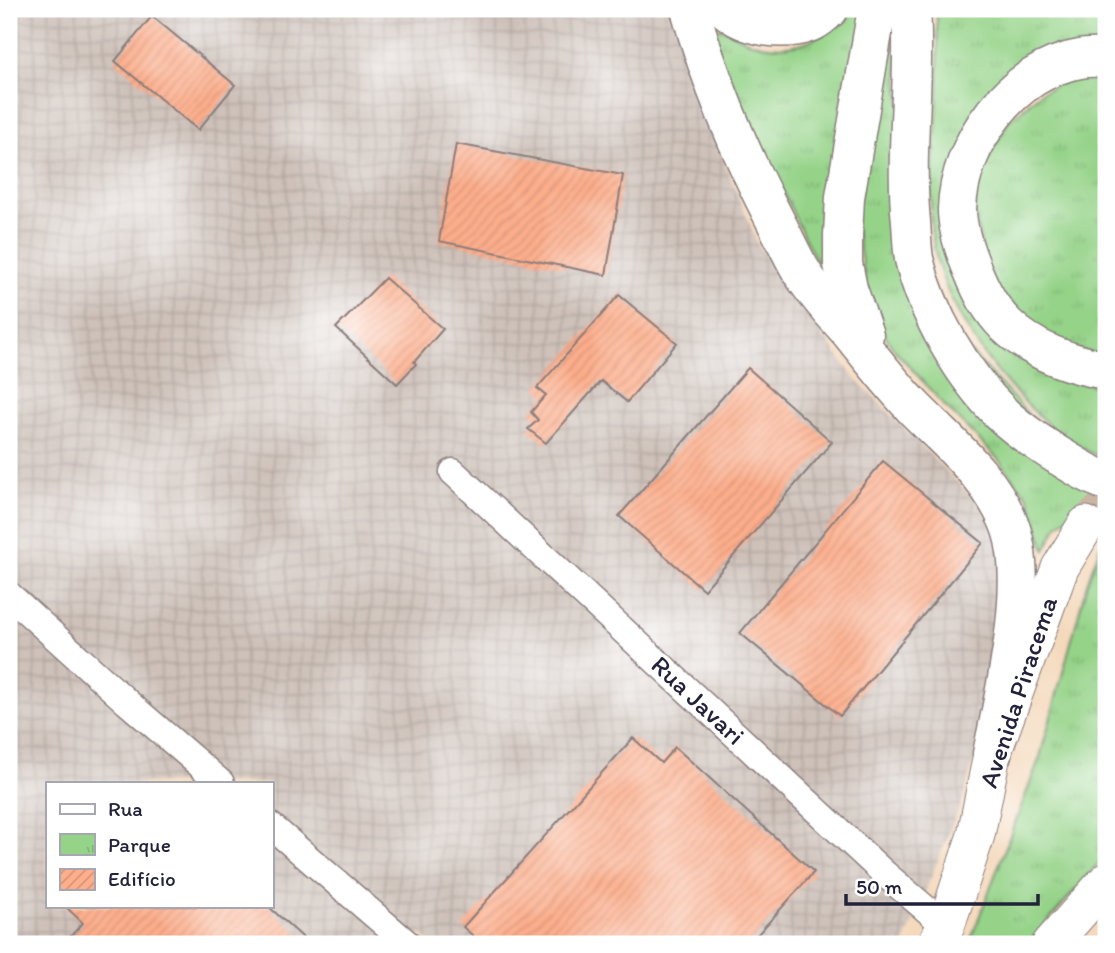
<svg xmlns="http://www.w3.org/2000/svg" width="1115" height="953" font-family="Itim,sans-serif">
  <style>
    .industrial { fill: url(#industrial-grid); fill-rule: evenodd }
    .park { fill: url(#park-tufts); stroke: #5c7a62; stroke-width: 2 }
    .building { fill: url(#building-hatch) }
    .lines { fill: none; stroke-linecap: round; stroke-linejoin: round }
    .secondary-tunnel { stroke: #cab4a2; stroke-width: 37; stroke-dasharray: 37 18; stroke-linecap: butt }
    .street-casing { stroke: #8b7e7c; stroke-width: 29 }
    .secondary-casing { stroke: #8b7e7c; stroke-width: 39 }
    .highway-casing { stroke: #8b7e7c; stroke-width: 41 }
    .street { stroke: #fff; stroke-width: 26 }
    .secondary { stroke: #fff; stroke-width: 37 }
    .highway { stroke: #fff; stroke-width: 38 }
    .labels { text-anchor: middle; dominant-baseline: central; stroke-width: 7; stroke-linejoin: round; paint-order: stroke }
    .street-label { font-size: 26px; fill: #22223b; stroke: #fff }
  </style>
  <defs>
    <pattern id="industrial-grid" width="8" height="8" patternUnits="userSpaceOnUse" patternTransform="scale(1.75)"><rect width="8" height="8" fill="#cec1b9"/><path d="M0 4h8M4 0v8" fill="none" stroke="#b1a6a0"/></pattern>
    <pattern id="park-tufts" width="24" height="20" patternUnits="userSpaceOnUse" patternTransform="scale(1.75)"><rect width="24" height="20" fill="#95d388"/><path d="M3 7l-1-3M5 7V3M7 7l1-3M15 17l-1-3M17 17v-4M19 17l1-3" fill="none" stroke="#80b576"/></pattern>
    <pattern id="building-hatch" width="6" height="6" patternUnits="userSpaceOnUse" patternTransform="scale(1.75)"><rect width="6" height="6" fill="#fdae8b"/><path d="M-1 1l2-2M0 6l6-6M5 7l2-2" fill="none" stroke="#d99579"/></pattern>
  </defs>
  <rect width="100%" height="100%" fill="#fff"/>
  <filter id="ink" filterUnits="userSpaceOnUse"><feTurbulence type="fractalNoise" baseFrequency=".0143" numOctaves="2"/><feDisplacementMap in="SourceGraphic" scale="14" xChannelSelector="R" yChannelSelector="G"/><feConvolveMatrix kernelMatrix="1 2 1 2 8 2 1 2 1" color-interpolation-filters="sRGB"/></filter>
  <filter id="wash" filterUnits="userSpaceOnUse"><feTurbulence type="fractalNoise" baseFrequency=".00686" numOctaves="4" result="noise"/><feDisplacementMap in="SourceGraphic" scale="28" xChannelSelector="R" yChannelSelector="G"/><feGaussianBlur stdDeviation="1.57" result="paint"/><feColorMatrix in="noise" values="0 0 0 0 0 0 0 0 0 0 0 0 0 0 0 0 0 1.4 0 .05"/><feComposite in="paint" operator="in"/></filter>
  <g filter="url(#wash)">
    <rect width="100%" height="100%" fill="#f4d9bc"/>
    <!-- industrial -->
    <path class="industrial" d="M9,9H673L700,102L758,245L853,376L982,507L1008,559L1010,621L964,796L904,944H432L420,934L412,944H9ZM47,783H271V906H47Z"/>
    <!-- park -->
    <g class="park">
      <path d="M852,9H869L831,288L805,239L715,45L713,35L717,29C731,29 736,37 748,41C790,56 823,40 852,9Z"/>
      <path d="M936,9H1106V44L1022,74L950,227L1064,377L1106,389V460C1095,454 1083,450 1073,443C1007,398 934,303 931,221C930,186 935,150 937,115C939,80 939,44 936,9Z"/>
      <path d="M895,38L916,293L1106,498V519L1084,502L1058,525L1045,550L1029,498L998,459L944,405L892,347L871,311L854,219Z"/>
      <path d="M1085,71H1106V359L1037,334L998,296L983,255L974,207L984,166L1009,121L1040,93Z"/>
      <path d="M1106,542V855L1028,944H969L1040,757L1087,583L1101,544Z"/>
    </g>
    <g id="blocks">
      <!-- building -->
      <g class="building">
        <path d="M152,16L235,85L198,130L115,61Z"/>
        <path d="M456,144L623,175L606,275L439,241Z"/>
        <path d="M385,278L443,329L414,362L416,364L397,384L336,328Z"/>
        <path d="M619,295L677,343L627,402L601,381L546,443L528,429L538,420L531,412L546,395L537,388Z"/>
        <path d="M748,368L832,442L704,590L619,516Z"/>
        <path d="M883,461L983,543L840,716L740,633Z"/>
        <path d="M633,738L661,763L675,747L814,872L749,944H482L463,927Z"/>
        <path d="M65,906H268L310,944H63L83,923Z"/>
      </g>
    </g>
  </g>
  <g filter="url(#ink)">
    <use href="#blocks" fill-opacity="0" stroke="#8b7e7c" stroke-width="2"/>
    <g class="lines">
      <!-- secondary-tunnel -->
      <path class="secondary-tunnel" d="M1086,525L1106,507"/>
      <!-- street casing -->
      <g class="street-casing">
        <g id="street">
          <path d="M453,472L885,874L946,926"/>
          <path d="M9,595L127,702L221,783"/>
          <path d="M271,826L408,944"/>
        </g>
      </g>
      <!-- secondary casing -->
      <g class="secondary-casing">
        <g id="secondary">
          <path d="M936,944L946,926L976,835L992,754L1060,568L1086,525"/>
          <path d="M1051,944L1106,882"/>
        </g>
      </g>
      <!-- highway casing -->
      <g class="highway-casing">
        <g id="highway">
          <path d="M690,9C711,84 741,155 777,224C787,243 795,263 807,280C820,299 836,316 851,333C872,359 893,386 916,410C951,445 994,480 1011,529C1030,585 1004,696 992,754"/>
          <path d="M726,9C746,27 785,33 811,22C818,20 824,13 829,9"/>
          <path d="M911,9C916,80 904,151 911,222C912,234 912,247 914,259C927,314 963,376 1003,415C1020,431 1040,444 1059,456C1075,466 1089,475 1106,481"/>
          <path d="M1106,58C1098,58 1088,57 1080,59C1012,70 959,144 957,209C957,230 965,252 973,271C981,291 990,309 1006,325C1034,352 1069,364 1106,370"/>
          <path d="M864,335L848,289L843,264V235L845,197L877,9"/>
        </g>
      </g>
      <!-- street -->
      <use href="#street" class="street"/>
      <!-- secondary -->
      <use href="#secondary" class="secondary"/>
      <!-- highway -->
      <use href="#highway" class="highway"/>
    </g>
  </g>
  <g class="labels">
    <!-- street labels -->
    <g class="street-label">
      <text transform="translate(1018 692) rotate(-72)">Avenida Piracema</text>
      <text transform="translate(698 700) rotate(43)">Rua Javari</text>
    </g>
  </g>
  <!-- margin -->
  <rect width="1115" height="953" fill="none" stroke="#fff" stroke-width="35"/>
  <!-- legend -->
  <rect x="46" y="782" width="228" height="126" fill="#ffffff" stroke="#a7a7b1" stroke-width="2"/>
  <rect x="60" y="804" width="35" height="10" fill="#ffffff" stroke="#a7a7b1" stroke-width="2"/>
  <text x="108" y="816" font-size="21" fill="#22223b">Rua</text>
  <rect x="60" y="834" width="35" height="21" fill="url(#park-tufts)" stroke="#a7a7b1" stroke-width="2"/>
  <text x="108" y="852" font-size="21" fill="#22223b">Parque</text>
  <rect x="60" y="869" width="35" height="21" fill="url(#building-hatch)" stroke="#a7a7b1" stroke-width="2"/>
  <text x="108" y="886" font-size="21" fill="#22223b">Edifício</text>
  <!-- scale -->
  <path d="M846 894v10h192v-10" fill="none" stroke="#22223b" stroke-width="3.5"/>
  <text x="856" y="894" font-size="21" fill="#22223b" stroke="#ffffff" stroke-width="5" paint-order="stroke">50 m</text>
</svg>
